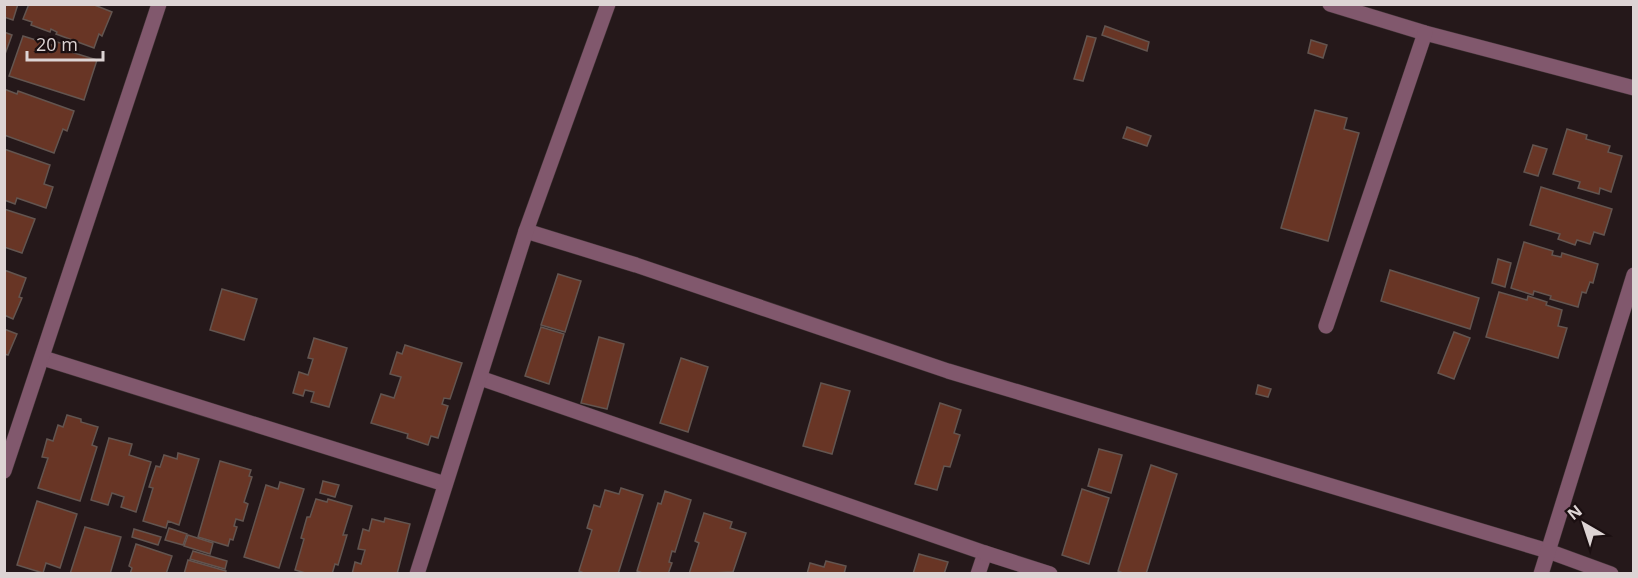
<svg xmlns="http://www.w3.org/2000/svg" width="1638" height="578" font-family="'Open Sans',sans-serif">
  <style>
    .building { fill: #683525; stroke: #635550; stroke-width: 1.5 }
    .lines { fill: none; stroke-linecap: round; stroke-linejoin: round }
    .minor-casing { stroke: #3f3234; stroke-width: 16 }
    .minor { stroke: #81586d; stroke-width: 15 }
  </style>
  <rect width="100%" height="100%" fill="#25181a"/>
  <!-- building -->
  <g class="building">
    <path d="M5,4H18L13,20L4,17Z"/>
    <path d="M29,4H92L112,12L102,36L99,34L94,48L56,34L57,32L51,29L50,32L31,25L32,22L23,19Z"/>
    <path d="M1105,26L1149,42L1147,51L1102,35Z"/>
    <path d="M4,32L12,35L4,57Z"/>
    <path d="M23,36L55,46L57,42L70,46L68,51L97,60L84,100L9,76Z"/>
    <path d="M1087,36L1096,38L1083,81L1074,79Z"/>
    <path d="M1311,40L1327,45L1323,58L1308,53Z"/>
    <path d="M4,89L17,94L18,91L74,111L67,131L63,129L54,153L4,135Z"/>
    <path d="M1315,110L1347,118L1344,129L1359,133L1328,241L1281,228Z"/>
    <path d="M1127,127L1151,136L1147,146L1123,138Z"/>
    <path d="M1567,129L1587,135L1586,139L1610,146L1608,152L1622,156L1611,192L1600,188L1599,194L1578,188L1580,182L1553,174Z"/>
    <path d="M1533,145L1547,149L1538,176L1524,172Z"/>
    <path d="M4,149L50,165L44,184L53,187L46,208L17,198L15,204L4,200Z"/>
    <path d="M1541,187L1612,209L1604,235L1594,232L1590,244L1577,240L1575,245L1558,239L1560,234L1530,225Z"/>
    <path d="M4,209L35,219L22,253L4,247Z"/>
    <path d="M1524,242L1553,251L1552,255L1561,257L1562,253L1598,264L1593,283L1590,282L1586,293L1582,292L1578,307L1550,299L1551,296L1534,291L1533,295L1511,288Z"/>
    <path d="M1498,259L1511,263L1505,287L1492,283Z"/>
    <path d="M4,270L26,278L19,297L22,298L13,319L4,315Z"/>
    <path d="M1390,270L1479,298L1470,329L1381,301Z"/>
    <path d="M558,274L581,281L565,332L541,325Z"/>
    <path d="M222,289L257,299L244,340L210,330Z"/>
    <path d="M1499,292L1527,300L1528,296L1547,302L1546,305L1562,310L1558,326L1567,328L1558,358L1486,337Z"/>
    <path d="M541,327L564,334L549,384L525,376Z"/>
    <path d="M4,329L17,334L8,355L4,354Z"/>
    <path d="M1454,332L1470,338L1454,379L1438,373Z"/>
    <path d="M599,337L624,344L607,409L581,403Z"/>
    <path d="M314,338L347,348L329,407L311,402L314,392L305,390L303,396L293,393L299,372L308,375L313,359L308,358Z"/>
    <path d="M405,345L462,363L450,399L444,398L442,404L448,406L438,438L431,436L428,445L407,438L408,434L371,423L381,394L394,398L401,377L390,374L397,352L402,354Z"/>
    <path d="M681,358L708,367L688,432L660,423Z"/>
    <path d="M821,383L850,391L832,454L803,446Z"/>
    <path d="M1258,385L1271,389L1268,397L1256,394Z"/>
    <path d="M940,403L961,410L954,433L960,435L950,467L944,466L937,490L915,484Z"/>
    <path d="M67,415L81,419V422L98,427L92,445L97,447L80,501L38,488L48,458L42,457L47,439L53,441L58,425L63,427Z"/>
    <path d="M109,438L132,444L129,455L151,462L136,512L121,507L124,497L112,493L108,505L91,500Z"/>
    <path d="M1099,449L1122,455L1111,493L1088,486Z"/>
    <path d="M178,453L199,459L179,525L168,521L166,528L143,521L153,488L149,487L156,466L160,467L164,455L177,459Z"/>
    <path d="M220,461L251,470L249,476L252,477L244,502L248,504L243,521L236,519L234,526L237,527L233,540L230,539L228,546L198,537Z"/>
    <path d="M1151,465L1177,474L1146,574H1125L1118,571Z"/>
    <path d="M323,481L339,485L335,497L320,493Z"/>
    <path d="M280,482L304,489L279,568L244,557L266,485L278,489Z"/>
    <path d="M621,488L643,495L618,574H586L579,571L592,530L587,528L594,505L600,507L605,490L619,494Z"/>
    <path d="M1082,489L1109,498L1089,564L1062,555Z"/>
    <path d="M665,491L691,500L675,552L672,551L669,562L672,563L668,574H645L637,571L658,503L661,504Z"/>
    <path d="M316,499L327,502L328,499L352,506L343,535H347L338,565L335,564L332,574H309L295,570L304,539L301,538L307,517H310Z"/>
    <path d="M37,501L77,514L60,568L46,563L43,573L17,565Z"/>
    <path d="M704,513L732,522L730,528L746,533L733,572L689,574L699,543L695,541Z"/>
    <path d="M385,518L410,524L397,574H352L355,562L361,564L365,550L358,549L363,529L369,531L372,519L384,522Z"/>
    <path d="M85,527L121,537L110,574H70Z"/>
    <path d="M169,528L187,534L183,545L165,540Z"/>
    <path d="M134,529L161,537L158,545L132,537Z"/>
    <path d="M188,535L213,543L210,554L184,546Z"/>
    <path d="M136,544L172,556L166,574H130L132,568L129,566Z"/>
    <path d="M193,551L227,561L225,569L190,559Z"/>
    <path d="M919,554L948,562L944,574H913Z"/>
    <path d="M188,560L226,571L225,574H184Z"/>
    <path d="M826,561L846,566L844,574H807L810,563L824,567Z"/>
  </g>
  <g class="lines">
    <!-- minor casing -->
    <g class="minor-casing">
      <g id="minor">
        <path d="M1330,4L1425,33L1634,88"/>
        <path d="M526,231L636,265L948,371L1548,551L1611,574"/>
        <path d="M1326,326L1425,33"/>
        <path d="M43,358L445,484"/>
        <path d="M480,378L985,553L978,574"/>
        <path d="M4,471L159,4"/>
        <path d="M985,553L1050,574"/>
        <path d="M417,574L526,231L608,4"/>
        <path d="M1541,574L1634,275"/>
      </g>
    </g>
    <!-- minor -->
    <use href="#minor" class="minor"/>
  </g>
  <!-- border -->
  <rect width="1638" height="578" fill="none" stroke="#ddd4d4" stroke-width="12"/>
  <!-- north arrow -->
  <g transform="translate(1584 524) rotate(321)" stroke="#1b0f11" stroke-width="4.5" paint-order="stroke">
  <path d="M0-4.5L10 22L0 15L-10 22Z" fill="#ddd4d4"/>
  <text y="-9" font-size="16" font-weight="bold" text-anchor="middle" fill="#ddd4d4">N</text>
  </g>
  <!-- scale -->
  <path d="M27 51v9h76v-9" fill="none" stroke="#ddd4d4" stroke-width="3"/>
  <text x="36" y="51" font-size="18" fill="#ddd4d4" stroke="#1b0f11" stroke-width="4.5" paint-order="stroke">20 m</text>
</svg>
